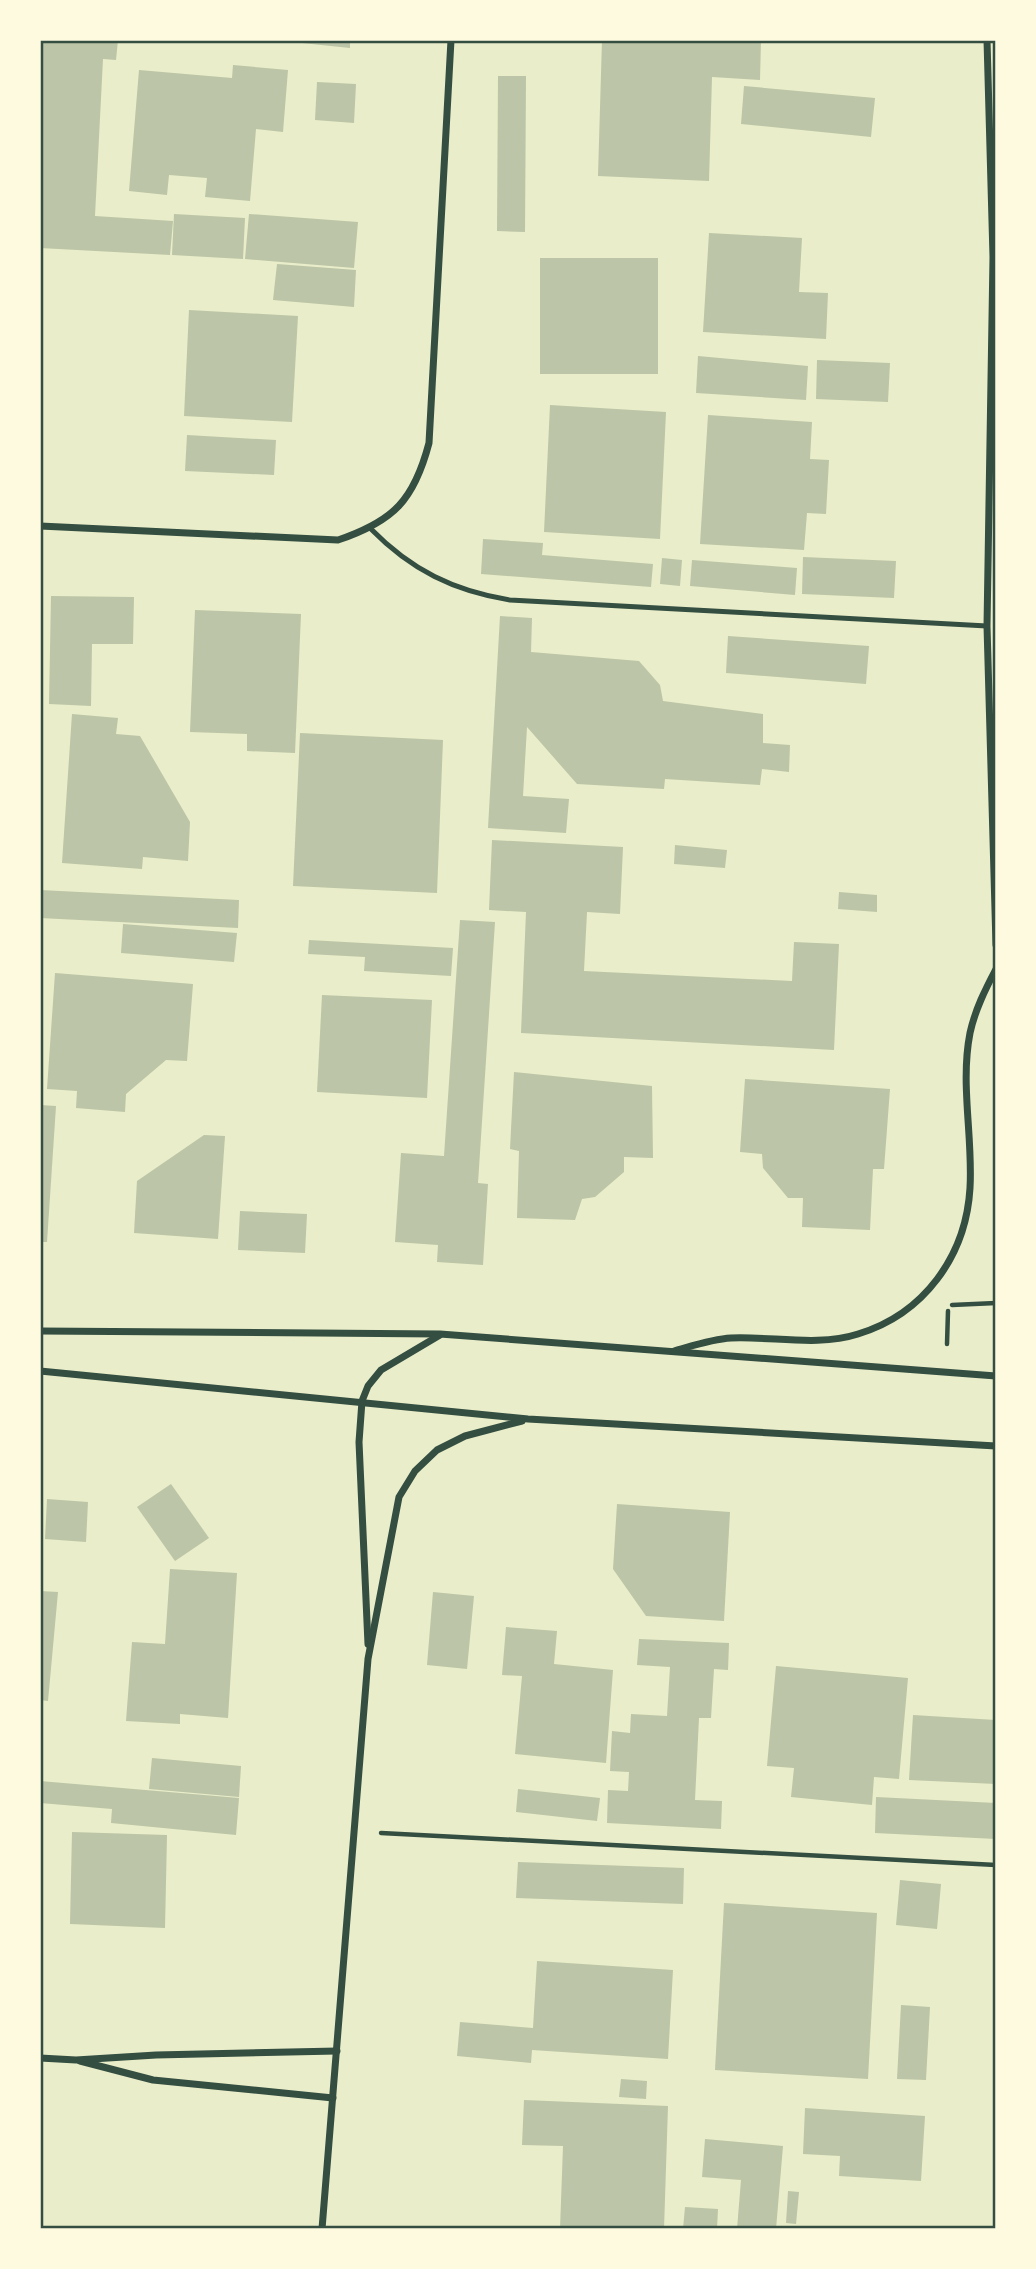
<svg xmlns="http://www.w3.org/2000/svg" width="1036" height="2269" font-family="Mulish,sans-serif">
  <style>
    .building { fill: #bcc5a7 }
    .lines { fill: none; stroke-linecap: round; stroke-linejoin: round }
    .path { stroke: #344e41; stroke-width: 4.5 }
    .service { stroke: #344e41; stroke-width: 5 }
    .minor { stroke: #344e41; stroke-width: 7 }
    .neatline { fill: none; stroke: #344e41; stroke-width: 2.5 }
  </style>
  <rect width="100%" height="100%" fill="#e9edc9"/>
  <!-- building -->
  <g class="building">
    <path d="M40,40H118L116,60L103,59L95,216L173,221L170,255L40,248Z"/>
    <path d="M303,40H350V48L302,43Z"/>
    <path d="M602,40H761L760,80L712,77L709,181L598,176Z"/>
    <path d="M233,65L288,70L283,132L256,129L250,201L205,197L207,178L169,175L167,195L129,191L139,70L232,78Z"/>
    <path d="M498,76H526L525,232L497,231Z"/>
    <path d="M317,82L356,84L354,123L315,120Z"/>
    <path d="M744,86L875,98L871,137L741,124Z"/>
    <path d="M174,214L245,218L243,259L172,255Z"/>
    <path d="M249,214L358,222L354,268L245,259Z"/>
    <path d="M709,233L802,238L799,292L828,293L826,339L703,332Z"/>
    <rect x="540" y="258" width="118" height="116"/>
    <path d="M277,264L356,270L354,307L273,300Z"/>
    <path d="M189,310L298,316L292,422L184,416Z"/>
    <path d="M698,356L808,366L806,400L696,393Z"/>
    <path d="M817,360L890,363L888,402L816,399Z"/>
    <path d="M550,405L666,412L660,539L544,532Z"/>
    <path d="M708,415L812,422L810,459L829,460L826,514L807,513L804,550L700,544Z"/>
    <path d="M187,435L276,440L274,475L185,471Z"/>
    <path d="M483,539L543,543L542,555L653,564L651,587L481,574Z"/>
    <path d="M803,557L896,561L894,598L802,594Z"/>
    <path d="M662,558L682,560L680,586L660,584Z"/>
    <path d="M692,560L797,568L795,595L690,586Z"/>
    <path d="M51,596L134,597L133,644H92L91,706L49,704Z"/>
    <path d="M195,610L301,614L295,753L247,751V734L190,732Z"/>
    <path d="M500,616L532,618L531,652L639,661L660,685L663,701L763,714V743L790,745L789,772L762,769L760,785L665,779L664,789L577,784L527,727L523,796L569,799L566,833L488,828Z"/>
    <path d="M728,636L869,646L866,684L726,673Z"/>
    <path d="M72,714L118,718L116,734L140,736L190,822L188,861L143,857L142,869L62,863Z"/>
    <path d="M300,733L443,740L437,893L293,886Z"/>
    <path d="M492,840L623,847L620,914L587,912L584,971L792,981L794,942L839,944L834,1050L521,1033L526,912L489,910Z"/>
    <path d="M675,845L727,850L725,868L674,864Z"/>
    <path d="M40,890L239,900L238,928L40,918Z"/>
    <path d="M839,892L877,895V912L838,909Z"/>
    <path d="M460,920L495,922L478,1183L488,1184L483,1265L437,1262L438,1245L395,1242L401,1153L444,1156Z"/>
    <path d="M123,924L237,933L234,962L121,953Z"/>
    <path d="M309,940L453,948L451,976L364,971L365,957L308,954Z"/>
    <path d="M55,973L193,984L187,1061L166,1060L126,1094L125,1112L76,1108L77,1091L47,1089Z"/>
    <path d="M322,995L432,1000L427,1098L317,1092Z"/>
    <path d="M514,1072L652,1086L653,1158L624,1157V1172L595,1197L582,1199L575,1220L517,1218L519,1151L510,1149Z"/>
    <path d="M745,1079L890,1089L884,1169H873L870,1230L802,1227L803,1198H788L763,1168L762,1154L740,1152Z"/>
    <path d="M40,1105L56,1106L47,1242H40Z"/>
    <path d="M204,1135L225,1136L218,1239L134,1233L137,1181Z"/>
    <path d="M240,1211L307,1214L305,1253L238,1250Z"/>
    <path d="M171,1484L209,1538L175,1561L137,1507Z"/>
    <path d="M47,1499L88,1502L86,1542L45,1539Z"/>
    <path d="M617,1504L730,1512L724,1621L646,1616L613,1569Z"/>
    <path d="M170,1569L237,1573L228,1718L180,1714V1724L126,1721L132,1642L165,1644Z"/>
    <path d="M40,1591L58,1592L48,1701L40,1700Z"/>
    <path d="M433,1592L474,1596L467,1669L427,1665Z"/>
    <path d="M506,1627L557,1631L554,1664L613,1670L606,1763L515,1754L522,1676L502,1675Z"/>
    <path d="M639,1639L729,1643L728,1670L714,1669L711,1718H699L695,1800L722,1801L721,1829L607,1823L608,1790L628,1791L629,1772L610,1771L612,1731L630,1733L631,1714L667,1716L670,1667L637,1665Z"/>
    <path d="M776,1666L908,1678L899,1779L874,1777L872,1805L791,1797L794,1768L767,1766Z"/>
    <path d="M913,1715L996,1720V1784L909,1780Z"/>
    <path d="M152,1758L241,1766L239,1797L149,1789Z"/>
    <path d="M40,1781L239,1798L236,1835L111,1823L112,1809L40,1803Z"/>
    <path d="M518,1789L600,1798L597,1821L516,1812Z"/>
    <path d="M876,1797L996,1803V1839L875,1833Z"/>
    <path d="M72,1832L167,1835L165,1928L70,1924Z"/>
    <path d="M518,1862L684,1868L683,1904L516,1898Z"/>
    <path d="M900,1880L941,1884L937,1929L896,1925Z"/>
    <path d="M724,1903L877,1913L868,2079L715,2070Z"/>
    <path d="M537,1961L673,1970L668,2059L532,2050L531,2063L457,2056L460,2022L533,2028Z"/>
    <path d="M901,2005L930,2007L926,2080L897,2079Z"/>
    <path d="M621,2079L647,2081L646,2099L619,2097Z"/>
    <path d="M524,2100L668,2106L664,2229H560L563,2146L522,2145Z"/>
    <path d="M805,2108L925,2116L921,2181L839,2176L840,2156L803,2154Z"/>
    <path d="M705,2139L783,2146L776,2229H737L741,2180L702,2177Z"/>
    <path d="M788,2191L799,2192L796,2224L786,2223Z"/>
    <path d="M685,2207L718,2209L717,2229H683Z"/>
  </g>
  <g class="lines">
    <!-- path -->
    <g class="path">
      <path d="M952,1305L996,1303"/>
      <path d="M947,1344L948,1311"/>
      <path d="M381,1833L996,1865"/>
    </g>
    <!-- service -->
    <path class="service" d="M371,529C411,570 454,591 510,600L987,626"/>
    <!-- minor -->
    <g class="minor">
      <path d="M987,40L993,257L987,626L996,945"/>
      <path d="M40,526L338,540C394,521 414,500 429,443L451,40"/>
      <path d="M40,1331L440,1334L996,1376"/>
      <path d="M674,1351C692,1346 712,1339 731,1338C772,1336 818,1347 858,1334C924,1314 966,1256 970,1188C973,1137 960,1084 970,1033C975,1010 985,990 996,969"/>
      <path d="M40,1371L528,1419L996,1446"/>
      <path d="M368,1644L359,1442L362,1401L368,1386L381,1370L440,1335"/>
      <path d="M40,2058L76,2060L156,2055L337,2051"/>
      <path d="M80,2061L153,2080L333,2098"/>
      <path d="M322,2229L368,1659L399,1497L415,1471L437,1450L465,1436L522,1421"/>
    </g>
  </g>
  <!-- border -->
  <rect width="1036" height="2269" fill="none" stroke="#fefae0" stroke-width="84"/>
  <rect x="42" y="42" width="952" height="2185" class="neatline"/>
</svg>
